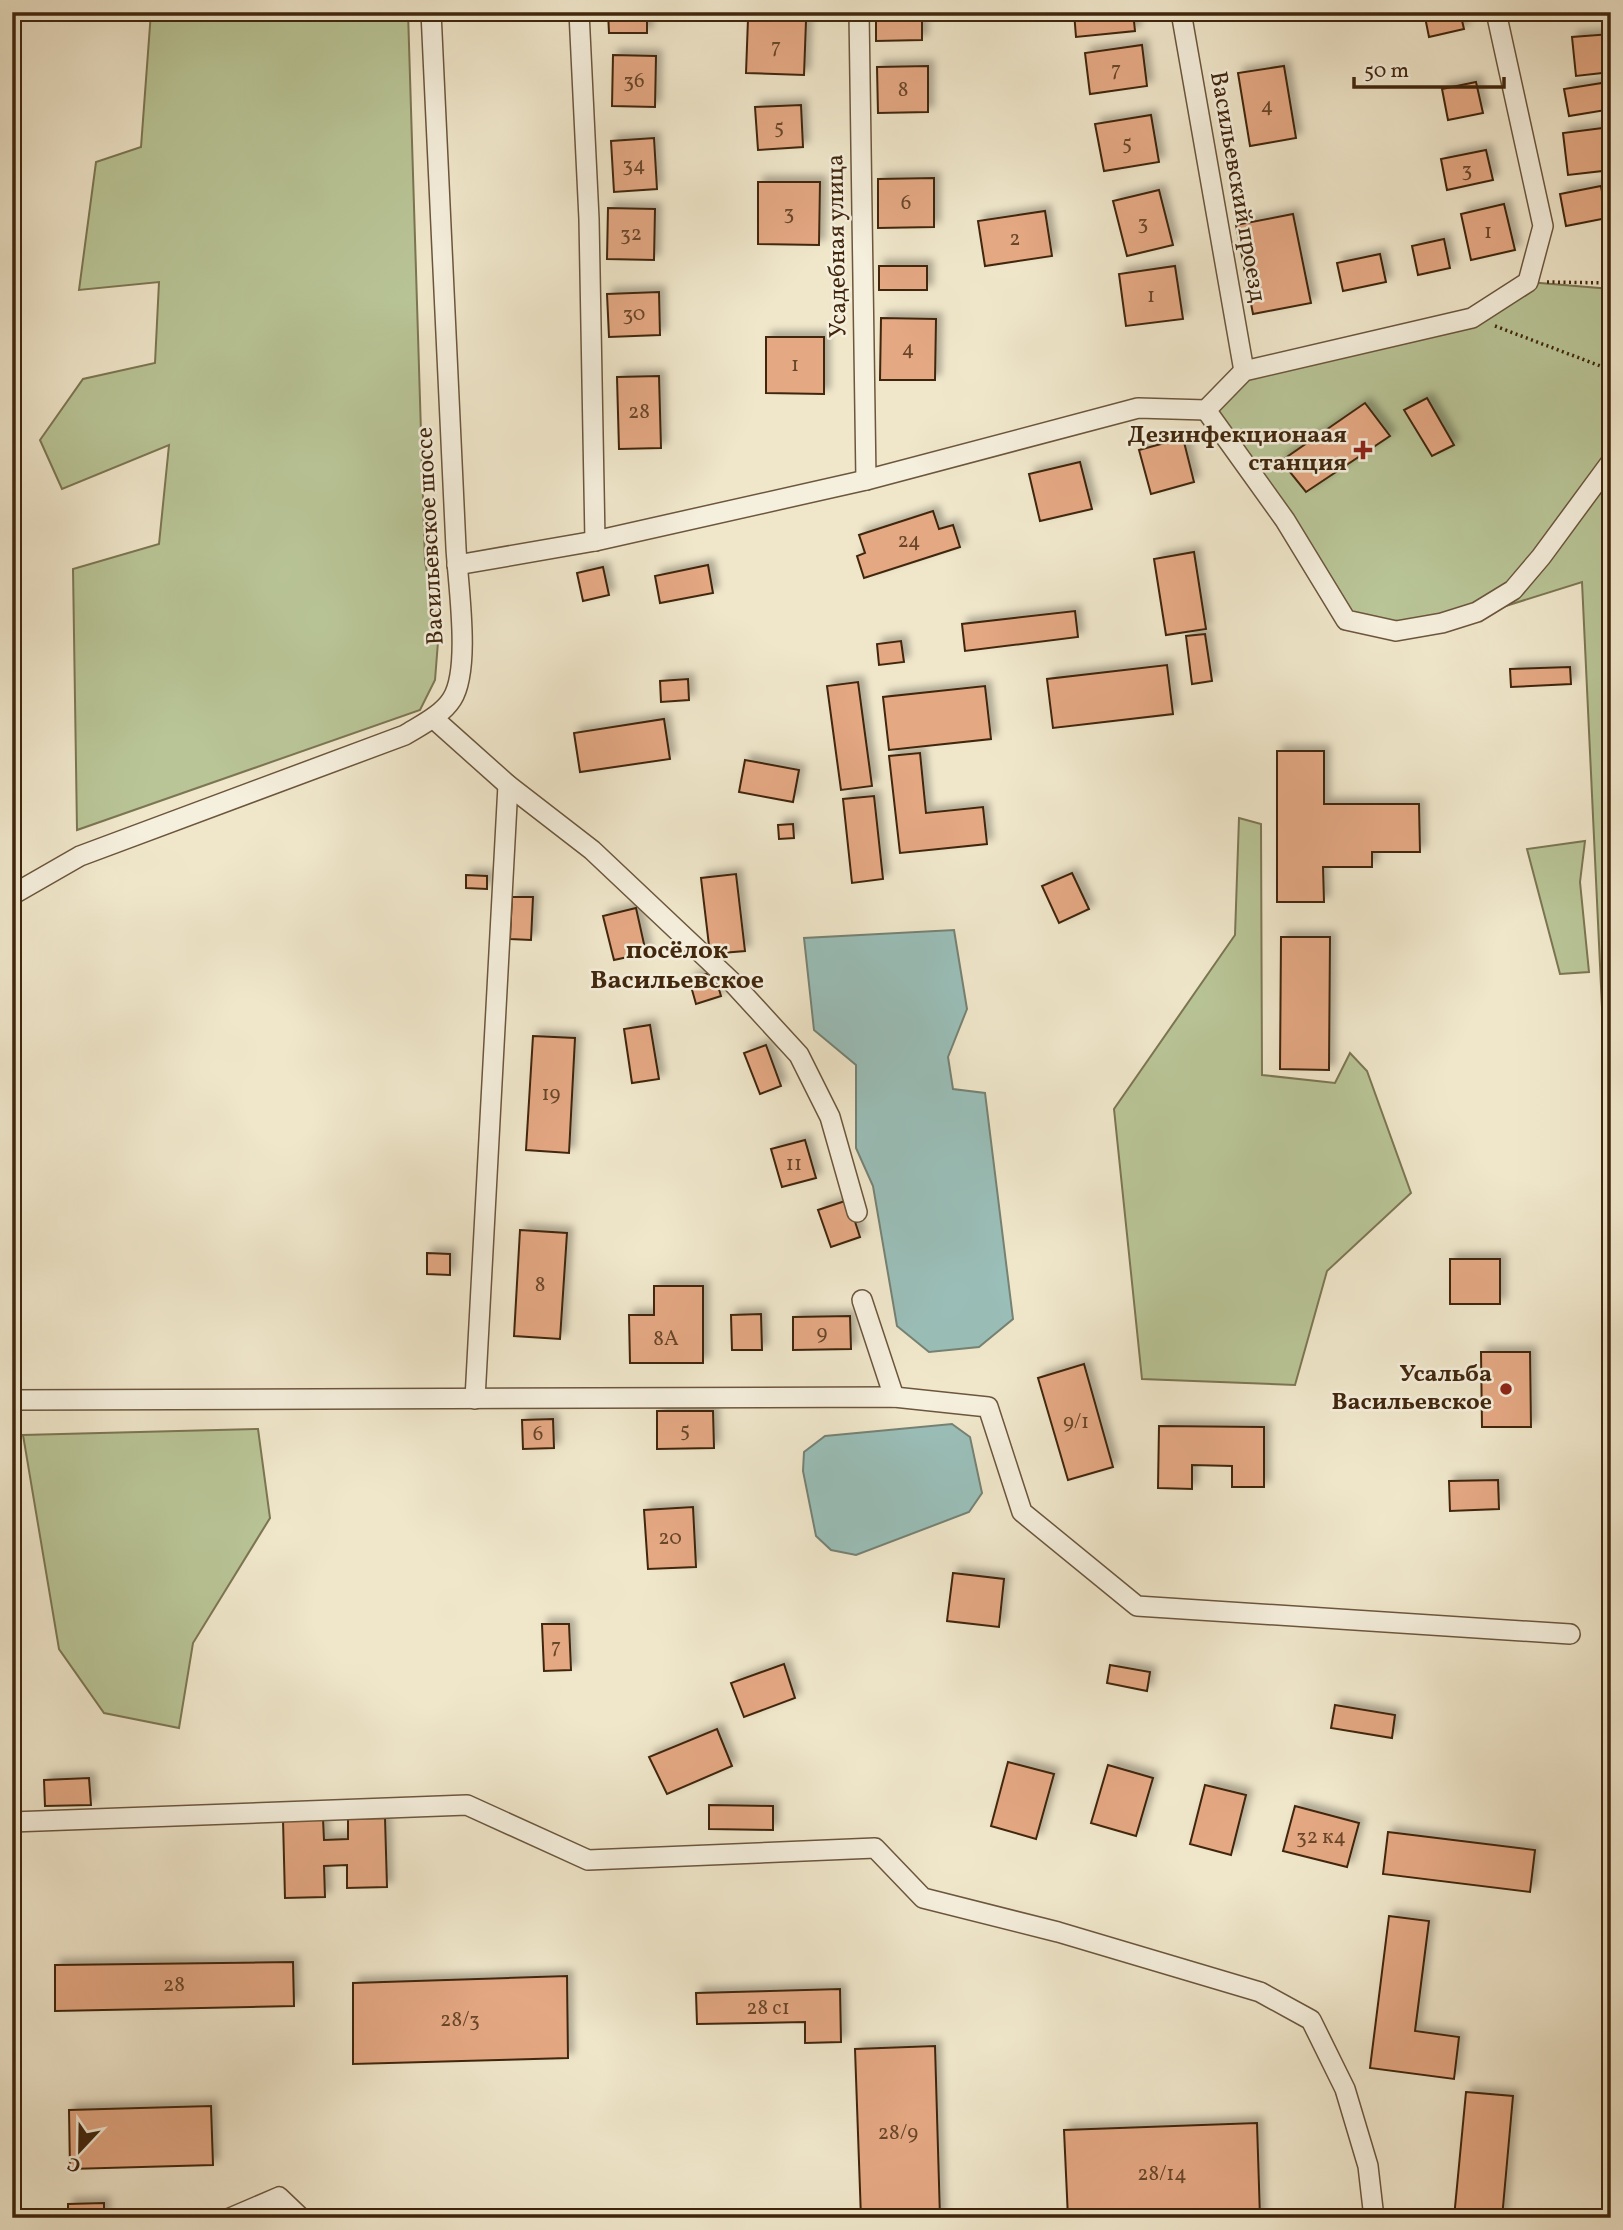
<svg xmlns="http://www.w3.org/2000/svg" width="1623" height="2230" font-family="Vollkorn,serif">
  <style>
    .green { fill: #b9c597; stroke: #7c7652; stroke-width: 2 }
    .water { fill: #9abfb9; stroke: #768274; stroke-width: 2 }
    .building { fill: #e4a883; stroke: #40260d; stroke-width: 2; filter: url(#shadow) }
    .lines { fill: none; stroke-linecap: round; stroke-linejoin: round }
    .minor-casing { stroke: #6c563c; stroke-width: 22 }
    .path { stroke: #40260d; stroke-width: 3.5; stroke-dasharray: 2 3.5; stroke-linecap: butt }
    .minor { stroke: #f5efdd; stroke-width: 19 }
    .poi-dot { fill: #8f2418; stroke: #f5efdd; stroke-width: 2.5 }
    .labels { text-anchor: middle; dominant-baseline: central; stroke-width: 5; stroke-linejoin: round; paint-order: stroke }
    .number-label { font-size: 21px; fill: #69462a }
    .street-label { font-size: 24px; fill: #40260d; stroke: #f5efdd }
    .poi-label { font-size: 24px; font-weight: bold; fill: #40260d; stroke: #f5efdd; text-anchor: end }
    .neighbourhood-label { font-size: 26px; font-weight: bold; fill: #40260d; stroke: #f5efdd }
  </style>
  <defs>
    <filter id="shadow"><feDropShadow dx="5.5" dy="-5.5" stdDeviation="3.5" flood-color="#0004"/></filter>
  </defs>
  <rect width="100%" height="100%" fill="#f0e7cb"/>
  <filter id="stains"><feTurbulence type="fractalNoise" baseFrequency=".00286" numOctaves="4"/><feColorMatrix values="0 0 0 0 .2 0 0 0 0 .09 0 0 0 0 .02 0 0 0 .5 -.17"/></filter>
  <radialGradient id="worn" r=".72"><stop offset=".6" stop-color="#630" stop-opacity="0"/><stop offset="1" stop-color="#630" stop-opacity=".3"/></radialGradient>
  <!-- green -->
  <g class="green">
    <path d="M151,12H408L425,562L439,629L435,680L420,710L77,830L73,569L159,544L169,445L62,489L40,440L83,379L155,363L159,282L79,290L96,162L141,147Z"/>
    <path d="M1528,282L1611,289V1199L1582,582L1404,638L1341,629L1206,410L1244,371L1472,318Z"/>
    <path d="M1239,818L1261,824L1262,1075L1335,1083L1350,1053L1367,1071L1411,1193L1327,1271L1295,1385L1142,1379L1114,1109L1235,935Z"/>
    <path d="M1585,841L1580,882L1589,972L1560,974L1527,849Z"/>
    <path d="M258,1429L270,1518L193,1643L179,1728L104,1713L59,1649L23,1435Z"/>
  </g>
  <!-- water -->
  <g class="water">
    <path d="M954,930L967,1009L948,1057L953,1089L985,1093L1013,1319L979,1347L929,1352L897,1326L873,1186L856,1148V1065L814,1030L804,938Z"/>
    <path d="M952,1424L970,1437L982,1493L969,1512L856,1555L831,1550L816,1536L803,1471L804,1452L825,1436Z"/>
  </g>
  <!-- building -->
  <g class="building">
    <path d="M608,12H647V33H609Z"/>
    <path d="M876,12H922V40L876,41Z"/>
    <path d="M1074,12H1133L1135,31L1076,37Z"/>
    <path d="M1424,12H1460L1464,29L1429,37Z"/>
    <path d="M748,19L806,21L804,75L746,73Z"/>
    <path d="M1611,34V72L1576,76L1572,37Z"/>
    <path d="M1142,45L1147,86L1090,94L1085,53Z"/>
    <path d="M613,55L656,56L655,107L612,106Z"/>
    <path d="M928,66V112L878,113L877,67Z"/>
    <path d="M1284,66L1296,138L1250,146L1238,73Z"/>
    <path d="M1476,82L1483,113L1448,120L1442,89Z"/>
    <path d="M1602,83L1606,110L1569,116L1564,89Z"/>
    <path d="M801,105L803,147L758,150L755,107Z"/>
    <path d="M1151,115L1159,162L1104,171L1095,124Z"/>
    <path d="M1611,127V170L1568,175L1563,133Z"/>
    <path d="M654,138L657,189L614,192L611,141Z"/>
    <path d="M1486,150L1493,180L1447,190L1441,159Z"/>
    <path d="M934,178V227L878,228V179Z"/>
    <path d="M758,182H820L819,245L758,244Z"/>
    <path d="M1601,186L1607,218L1566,226L1560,194Z"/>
    <path d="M1159,190L1173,245L1127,256L1113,201Z"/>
    <path d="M1504,204L1515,250L1471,260L1461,214Z"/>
    <path d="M608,208L655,209L654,260L607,259Z"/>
    <path d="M1045,211L1052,256L985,266L978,221Z"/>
    <path d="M1293,214L1311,303L1253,314L1236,225Z"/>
    <path d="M1444,239L1450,268L1418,275L1412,246Z"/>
    <path d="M1380,254L1386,282L1343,291L1337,263Z"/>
    <rect x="879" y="266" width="48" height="24"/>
    <path d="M1175,266L1183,319L1126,326L1119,274Z"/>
    <path d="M659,292L660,335L609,337L607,294Z"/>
    <path d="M881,318L936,319L935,380H880Z"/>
    <path d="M766,337H824V394L766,393Z"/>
    <path d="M659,376L661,448L619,449L617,377Z"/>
    <path d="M1427,398L1454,445L1432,456L1404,410Z"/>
    <path d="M1365,403L1390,436L1306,492L1281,461Z"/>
    <path d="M1183,438L1194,482L1151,494L1139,450Z"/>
    <path d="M1080,462L1092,509L1040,521L1029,474Z"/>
    <path d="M933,511L939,529L953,525L960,547L864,578L857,556L865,553L859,535Z"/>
    <path d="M1194,552L1206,629L1166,635L1154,559Z"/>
    <path d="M708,565L713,593L660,603L655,576Z"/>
    <path d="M603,567L609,595L583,601L577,573Z"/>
    <path d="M1075,611L1078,637L965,651L962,624Z"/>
    <path d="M1205,634L1212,681L1192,684L1186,636Z"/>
    <path d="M901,641L904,662L879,665L877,644Z"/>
    <path d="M1167,665L1173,714L1053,728L1047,679Z"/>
    <path d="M1570,667L1571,684L1511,687L1510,669Z"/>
    <path d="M688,679L689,700L661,702L660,681Z"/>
    <path d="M858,682L872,786L841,790L827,686Z"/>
    <path d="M985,686L991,739L889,750L883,697Z"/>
    <path d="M664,719L670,759L580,772L574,733Z"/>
    <path d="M1277,751H1324V804H1419L1420,852H1372V867H1323L1324,902H1277Z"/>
    <path d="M920,753L926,813L983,807L987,844L900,853L889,756Z"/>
    <path d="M745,760L799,770L793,802L739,792Z"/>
    <path d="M874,796L883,879L852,883L843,799Z"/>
    <path d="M793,824L794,838L779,839L778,825Z"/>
    <path d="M1072,873L1089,909L1059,923L1042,886Z"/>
    <path d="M736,874L745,951L710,954L701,878Z"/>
    <path d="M466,875L487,876V889L466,888Z"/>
    <path d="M512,897H533L531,940L510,939Z"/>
    <path d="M636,908L646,953L614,960L603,916Z"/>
    <path d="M1281,937H1330L1329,1070L1280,1069Z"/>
    <path d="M714,972L721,996L696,1004L689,979Z"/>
    <path d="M650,1025L659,1079L632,1083L624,1029Z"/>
    <path d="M533,1036L575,1038L569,1153L526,1150Z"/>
    <path d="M766,1045L781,1086L760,1094L744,1053Z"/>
    <path d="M805,1140L816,1178L782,1187L771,1149Z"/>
    <path d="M848,1200L860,1237L831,1247L818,1210Z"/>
    <path d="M520,1230L567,1233L560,1339L514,1336Z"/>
    <path d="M427,1253L450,1254V1275L427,1274Z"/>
    <rect x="1450" y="1259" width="50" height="45"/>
    <path d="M654,1286H703V1363H630L629,1315H654Z"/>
    <path d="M761,1314L762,1350H732L731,1315Z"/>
    <path d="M850,1316L851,1349L793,1350V1317Z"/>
    <path d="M1481,1352H1530L1531,1427H1482Z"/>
    <path d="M1084,1364L1113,1467L1068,1480L1038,1378Z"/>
    <path d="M657,1411H713L714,1448L657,1449Z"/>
    <path d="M553,1419L554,1448L523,1449L522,1420Z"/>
    <path d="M1159,1426L1264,1427V1487H1232V1466L1192,1465V1489L1158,1488Z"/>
    <path d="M1498,1480L1499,1509L1450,1511L1449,1481Z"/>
    <path d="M693,1507L696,1567L648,1569L644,1510Z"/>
    <path d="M953,1573L1004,1579L999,1627L947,1621Z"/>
    <path d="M542,1624H569L571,1670L544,1671Z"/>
    <path d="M784,1664L795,1698L744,1717L731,1683Z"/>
    <path d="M1110,1665L1150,1672L1147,1691L1107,1683Z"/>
    <path d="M1335,1705L1395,1715L1392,1738L1331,1728Z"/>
    <path d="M717,1729L732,1766L667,1794L649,1757Z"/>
    <path d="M1008,1762L1054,1774L1036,1839L991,1826Z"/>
    <path d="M1108,1765L1153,1778L1136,1836L1091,1823Z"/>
    <path d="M89,1778L91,1805L45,1806L44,1780Z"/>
    <path d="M1205,1785L1246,1795L1231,1855L1190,1844Z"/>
    <path d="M709,1805L773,1806V1830L709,1829Z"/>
    <path d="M1295,1806L1359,1823L1347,1867L1283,1851Z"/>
    <path d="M385,1818L387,1887L347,1888V1865L324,1866L325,1897L285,1898L283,1820L323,1819L324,1840L348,1839V1819Z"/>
    <path d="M1388,1832L1535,1850L1530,1892L1383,1874Z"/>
    <path d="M1389,1916L1429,1921L1415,2031L1459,2037L1454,2079L1370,2068Z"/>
    <path d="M293,1962L294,2006L55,2011V1965Z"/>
    <path d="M567,1976L568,2058L353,2064V1983Z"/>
    <path d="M840,1989L841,2042L805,2043V2022L697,2024L696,1993Z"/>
    <path d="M935,2046L940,2218H861L855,2049Z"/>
    <path d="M1466,2092L1513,2096L1502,2218H1454Z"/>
    <path d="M211,2106L213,2165L70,2169L69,2110Z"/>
    <path d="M1257,2123L1260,2218H1068L1064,2130Z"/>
    <path d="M104,2203V2218H68V2204Z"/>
  </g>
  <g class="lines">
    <!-- minor casing -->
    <g class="minor-casing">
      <g id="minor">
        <path d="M579,12L589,219L595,541"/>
        <path d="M859,12L866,480"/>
        <path d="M1181,12L1244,371"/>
        <path d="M1206,410L1285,520L1346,620L1396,631L1442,623L1477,612L1513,590L1541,557L1611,462"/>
        <path d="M457,565L595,541L866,480L1138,408L1206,410L1244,371L1472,318L1528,282L1543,226L1496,12"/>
        <path d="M433,718L508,785L592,850L733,983L799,1055L830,1117L857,1212"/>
        <path d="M12,895L80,856L405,735C421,725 442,715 452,699C471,669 458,585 456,548L431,12"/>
        <path d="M862,1300L894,1397"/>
        <path d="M475,1399L508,785"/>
        <path d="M12,1400L894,1397L988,1407L1022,1512L1137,1606L1570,1634"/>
        <path d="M12,1822L467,1805L588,1860L875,1848L923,1898L1058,1932L1260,1992L1311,2020L1345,2089L1368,2166L1374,2218"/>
        <path d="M230,2218L279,2197L301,2218"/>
      </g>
    </g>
    <!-- path -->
    <g class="path">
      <path d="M1547,282L1611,283"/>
      <path d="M1495,326L1611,370"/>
    </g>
    <!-- minor -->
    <use href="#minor" class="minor"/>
  </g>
  <!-- markers -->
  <g class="poi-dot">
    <path d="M1359.5 439.5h7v7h7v7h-7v7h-7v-7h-7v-7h7z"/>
    <circle cx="1506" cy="1389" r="7"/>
  </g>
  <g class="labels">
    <!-- number labels -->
    <g class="number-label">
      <text x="776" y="47">7</text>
      <text x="1116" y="70">7</text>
      <text x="634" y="81">36</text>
      <text x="903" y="90">8</text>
      <text x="1267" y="106">4</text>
      <text x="779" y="127">5</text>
      <text x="1127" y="143">5</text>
      <text x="634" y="165">34</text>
      <text x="1467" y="170">3</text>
      <text x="906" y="203">6</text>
      <text x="789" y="213">3</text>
      <text x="1143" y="223">3</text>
      <text x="1488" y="232">1</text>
      <text x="631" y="234">32</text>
      <text x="1015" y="239">2</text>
      <text x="1151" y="296">1</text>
      <text x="634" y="314">30</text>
      <text x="908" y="349">4</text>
      <text x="795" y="365">1</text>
      <text x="639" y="412">28</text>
      <text x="909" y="541">24</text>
      <text x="551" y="1094">19</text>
      <text x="794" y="1164">11</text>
      <text x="540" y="1285">8</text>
      <text x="822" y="1333">9</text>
      <text x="666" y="1339">8А</text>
      <text x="1076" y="1422">9/1</text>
      <text x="685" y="1430">5</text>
      <text x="538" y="1434">6</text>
      <text x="670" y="1538">20</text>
      <text x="556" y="1647">7</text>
      <text x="1321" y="1837">32 к4</text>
      <text x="174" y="1985">28</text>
      <text x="768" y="2008">28 с1</text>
      <text x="460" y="2020">28/3</text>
      <text x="898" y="2133">28/9</text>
      <text x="1162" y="2174">28/14</text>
    </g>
    <!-- street labels -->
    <g class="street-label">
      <text transform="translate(1237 187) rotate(80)">Васильевский проезд</text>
      <text transform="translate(838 246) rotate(-91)">Усадебная улица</text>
      <text transform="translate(431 536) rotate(-93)">Васильевское шоссе</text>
    </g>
    <!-- poi labels -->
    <g class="poi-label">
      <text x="1347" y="436">Дезинфекционаая<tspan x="1347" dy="28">станция</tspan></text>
      <text x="1492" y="1375">Усальба<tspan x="1492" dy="28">Васильевское</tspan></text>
    </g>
    <!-- neighbourhood labels -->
    <g class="neighbourhood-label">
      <text x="677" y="951">посёлок<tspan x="677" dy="30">Васильевское</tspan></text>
    </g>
  </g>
  <!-- margin -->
  <rect width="1623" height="2230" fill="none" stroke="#f0e7cb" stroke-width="42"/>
  <rect x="14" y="14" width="1595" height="2202" fill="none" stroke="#40260d" stroke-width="3.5"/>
  <rect x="21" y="21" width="1581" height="2188" fill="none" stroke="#40260d" stroke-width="2"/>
  <!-- north arrow -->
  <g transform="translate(80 2150) rotate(202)" stroke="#f5efdd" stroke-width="5" paint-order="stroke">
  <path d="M0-5L12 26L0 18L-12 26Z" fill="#40260d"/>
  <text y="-10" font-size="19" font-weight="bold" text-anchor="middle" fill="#40260d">С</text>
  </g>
  <!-- scale -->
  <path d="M1354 77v10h150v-10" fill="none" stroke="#40260d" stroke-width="3.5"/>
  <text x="1364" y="77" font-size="21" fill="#40260d" stroke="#f5efdd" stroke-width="5" paint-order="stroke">50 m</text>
  <rect width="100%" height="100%" filter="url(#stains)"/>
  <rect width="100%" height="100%" fill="url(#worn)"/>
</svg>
